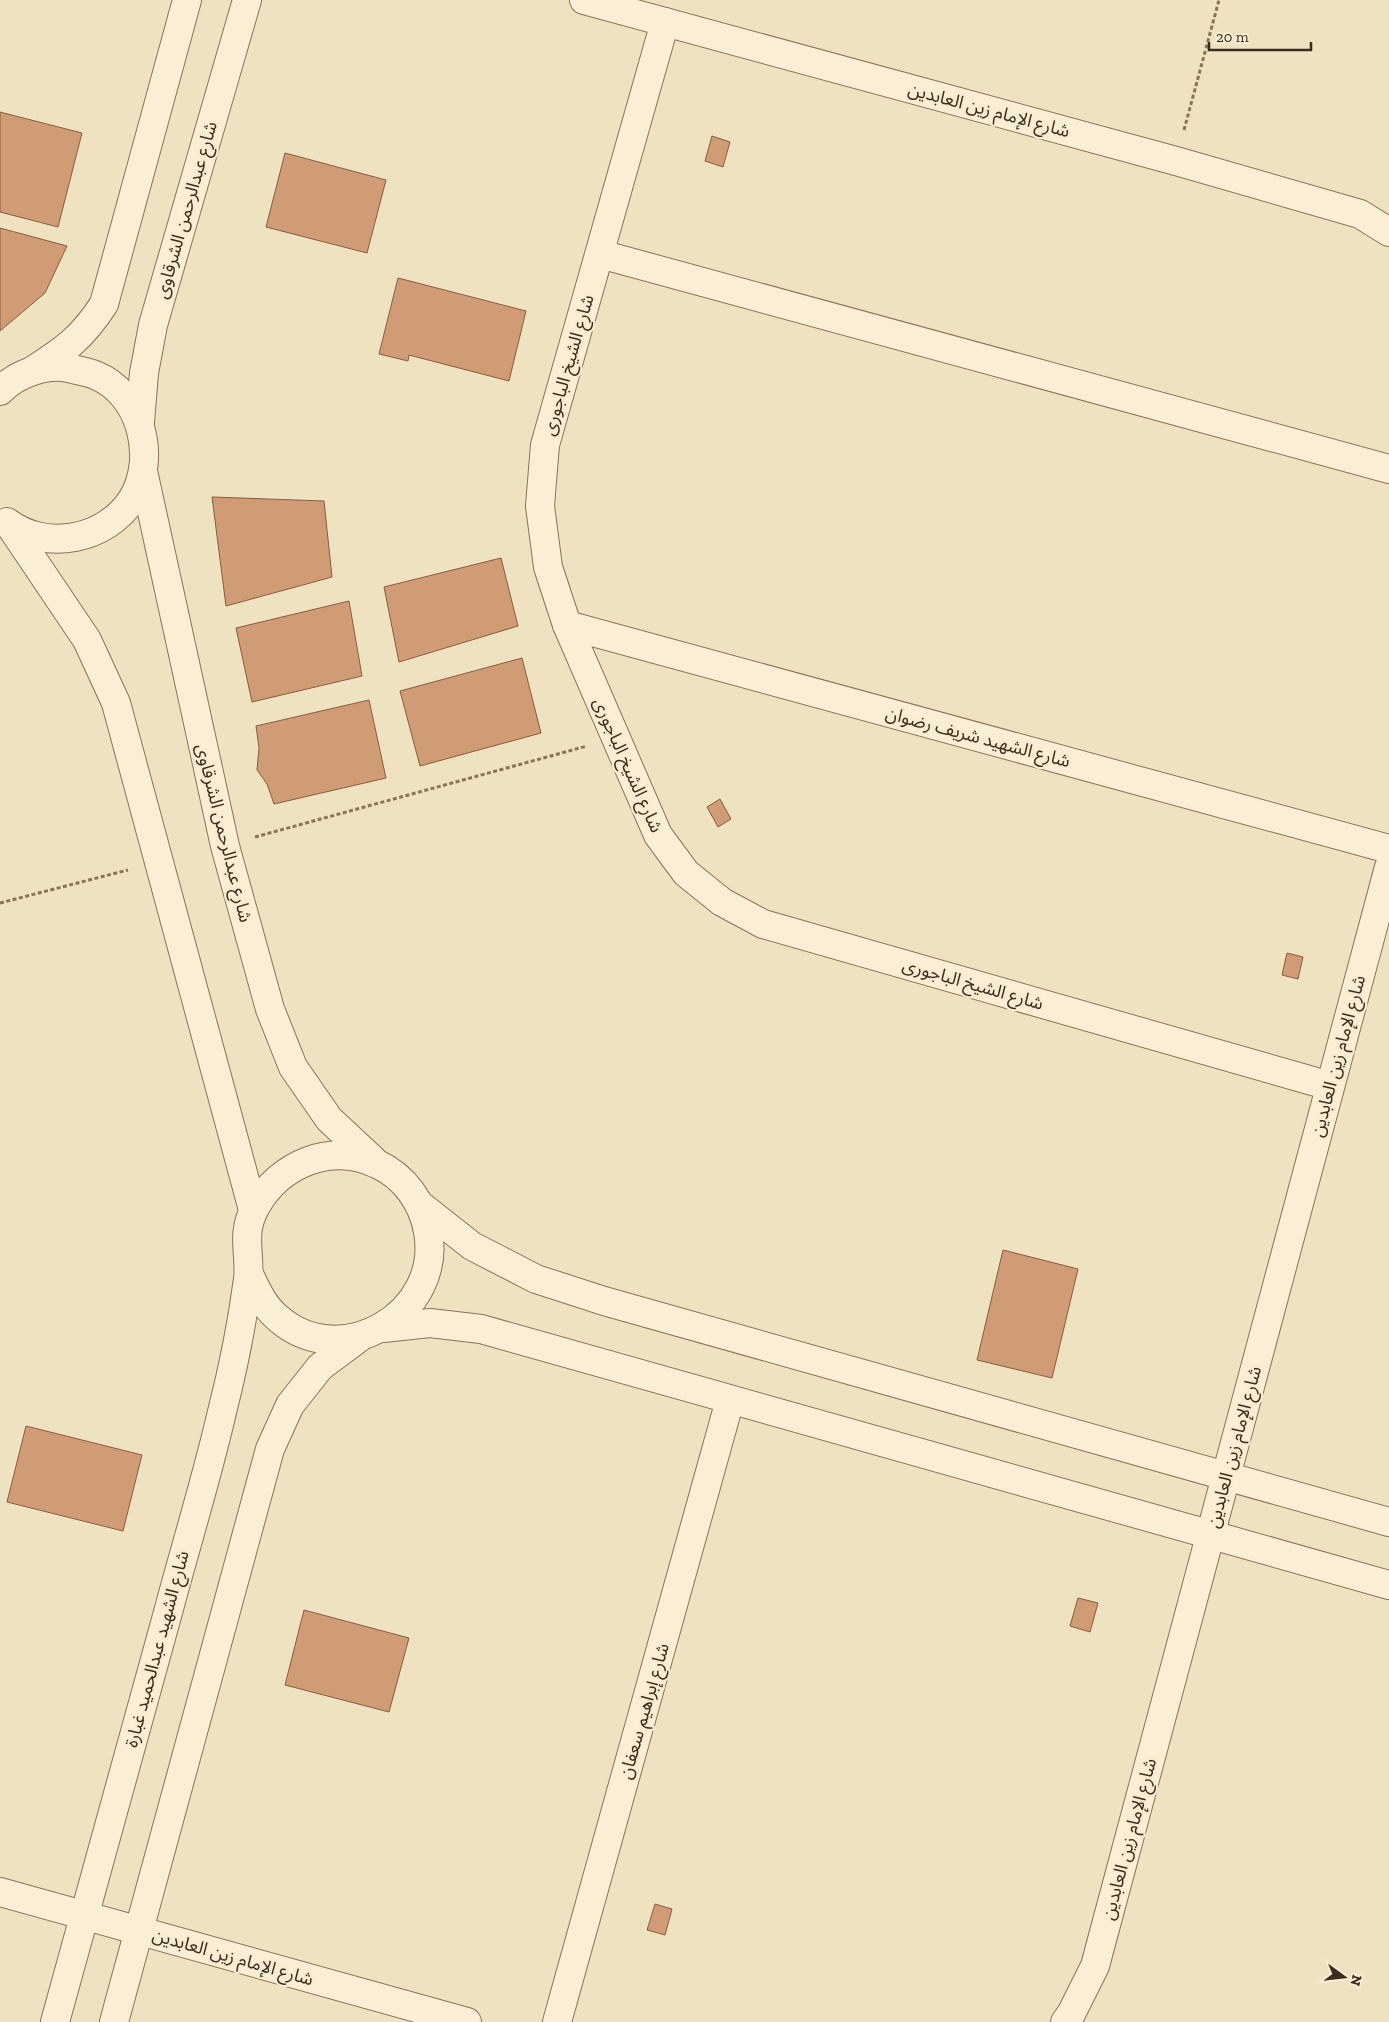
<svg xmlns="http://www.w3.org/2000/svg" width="1389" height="2022" font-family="'Zilla Slab','Noto Sans Arabic',serif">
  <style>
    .building { fill: #cf9c76; stroke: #8a5c3d }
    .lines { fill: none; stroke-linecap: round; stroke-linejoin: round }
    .street-casing { stroke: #8a7358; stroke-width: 30 }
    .path { stroke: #8a7358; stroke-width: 3; stroke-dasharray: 4 2.5; stroke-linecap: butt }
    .street { stroke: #faefd5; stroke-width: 28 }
    .labels { text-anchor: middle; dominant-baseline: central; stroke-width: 4.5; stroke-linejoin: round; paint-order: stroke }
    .street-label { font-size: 18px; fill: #392b1d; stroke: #f7ecd1 }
  </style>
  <rect width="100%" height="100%" fill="#efe2c1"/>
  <!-- building -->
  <g class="building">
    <path d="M0,112L82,133L58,227L0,212Z"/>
    <path d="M712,136L730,142L723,167L705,161Z"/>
    <path d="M285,153L386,180L367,253L266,227Z"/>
    <path d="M0,228L67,246L45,293L0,331Z"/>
    <path d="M398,278L526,311L509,381L409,355L408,361L379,354Z"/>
    <path d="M212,497L324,501L332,577L226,606Z"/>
    <path d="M501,558L518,626L399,662L384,587Z"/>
    <path d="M349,601L362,676L252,702L236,628Z"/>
    <path d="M522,658L541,733L420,766L400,691Z"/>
    <path d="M369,700L386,778L274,804L267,784L257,770L259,748L256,726Z"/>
    <path d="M720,799L731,819L718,827L707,807Z"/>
    <path d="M1287,953L1303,957L1298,979L1282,975Z"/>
    <path d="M1003,1250L1078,1269L1052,1378L977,1360Z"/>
    <path d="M26,1426L142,1455L123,1531L7,1502Z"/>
    <path d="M1078,1598L1098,1603L1090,1632L1070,1626Z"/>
    <path d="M304,1610L409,1638L389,1712L285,1685Z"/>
    <path d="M655,1904L672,1909L665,1935L647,1930Z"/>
  </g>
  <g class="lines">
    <!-- street casing -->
    <g class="street-casing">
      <g id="street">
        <path d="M584,0L1176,161L1360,214L1389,232"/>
        <path d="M665,22L545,445L540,506L548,567L567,625L658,835L686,873L722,902L763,924L1330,1086"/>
        <path d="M600,254L1389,469"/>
        <path d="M32,371C66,349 82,338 104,304L187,0"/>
        <path d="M0,391C17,373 49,362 73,369C80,371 88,372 95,375C141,393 157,457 133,498C107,540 46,552 7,522"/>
        <path d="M140,422L144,373L153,325L247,0"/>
        <path d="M143,471L225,846L270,1009L293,1067L329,1119L374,1161"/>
        <path d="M9,524L87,640L116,703L253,1210"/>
        <path d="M567,625L1389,849"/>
        <path d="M420,1205L472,1246L536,1279L604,1301L1389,1522"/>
        <path d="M383,1328L430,1323L481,1329L1389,1585"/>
        <path d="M0,1892L467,2022"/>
        <path d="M55,2022C92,1887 130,1751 167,1616C185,1548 206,1481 222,1412C233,1369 242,1324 248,1279C251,1253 240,1234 256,1206C280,1164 331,1142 377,1164C404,1176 423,1202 428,1232C443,1313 342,1373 279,1319C264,1307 257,1291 249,1274"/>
        <path d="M114,2022L270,1449L290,1405L320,1367L359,1338"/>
        <path d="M557,2022L730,1400"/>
        <path d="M1065,2022L1071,2014L1095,1966L1389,867"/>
      </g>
    </g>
    <!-- path -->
    <g class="path">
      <path d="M1184,130L1219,0"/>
      <path d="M255,837L587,746"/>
      <path d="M0,903L128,870"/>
    </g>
    <!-- street -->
    <use href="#street" class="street"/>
  </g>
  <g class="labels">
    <!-- street labels -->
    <g class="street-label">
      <text transform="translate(989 110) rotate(15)">شارع الإمام زين العابدين</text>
      <text transform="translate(186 210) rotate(-74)">شارع عبدالرحمن الشرقاوى</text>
      <text transform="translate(568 365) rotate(-74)">شارع الشيخ الباجورى</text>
      <text transform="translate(978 737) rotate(15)">شارع الشهيد شريف رضوان</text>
      <text transform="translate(628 765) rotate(66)">شارع الشيخ الباجورى</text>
      <text transform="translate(224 833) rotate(76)">شارع عبدالرحمن الشرقاوى</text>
      <text transform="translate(973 984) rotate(16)">شارع الشيخ الباجورى</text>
      <text transform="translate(1338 1056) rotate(-75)">شارع الإمام زين العابدين</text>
      <text transform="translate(1234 1447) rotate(-75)">شارع الإمام زين العابدين</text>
      <text transform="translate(157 1649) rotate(-75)">شارع الشهيد عبدالحميد غبارة</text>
      <text transform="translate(644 1711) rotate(-74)">شارع إبراهيم سعفان</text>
      <text transform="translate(1129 1839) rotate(-75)">شارع الإمام زين العابدين</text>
      <text transform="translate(233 1957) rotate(16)">شارع الإمام زين العابدين</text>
    </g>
  </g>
  <!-- north arrow -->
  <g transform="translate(1344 1977) rotate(105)" stroke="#f7ecd1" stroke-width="4" paint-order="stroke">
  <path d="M0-4L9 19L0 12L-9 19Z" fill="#392b1d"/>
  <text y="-8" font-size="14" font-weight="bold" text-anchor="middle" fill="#392b1d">N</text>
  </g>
  <!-- scale -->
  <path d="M1209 42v8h102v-8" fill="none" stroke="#392b1d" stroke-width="2.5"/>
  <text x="1216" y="42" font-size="15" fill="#392b1d" stroke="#f7ecd1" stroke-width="4" paint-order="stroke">20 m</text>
</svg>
